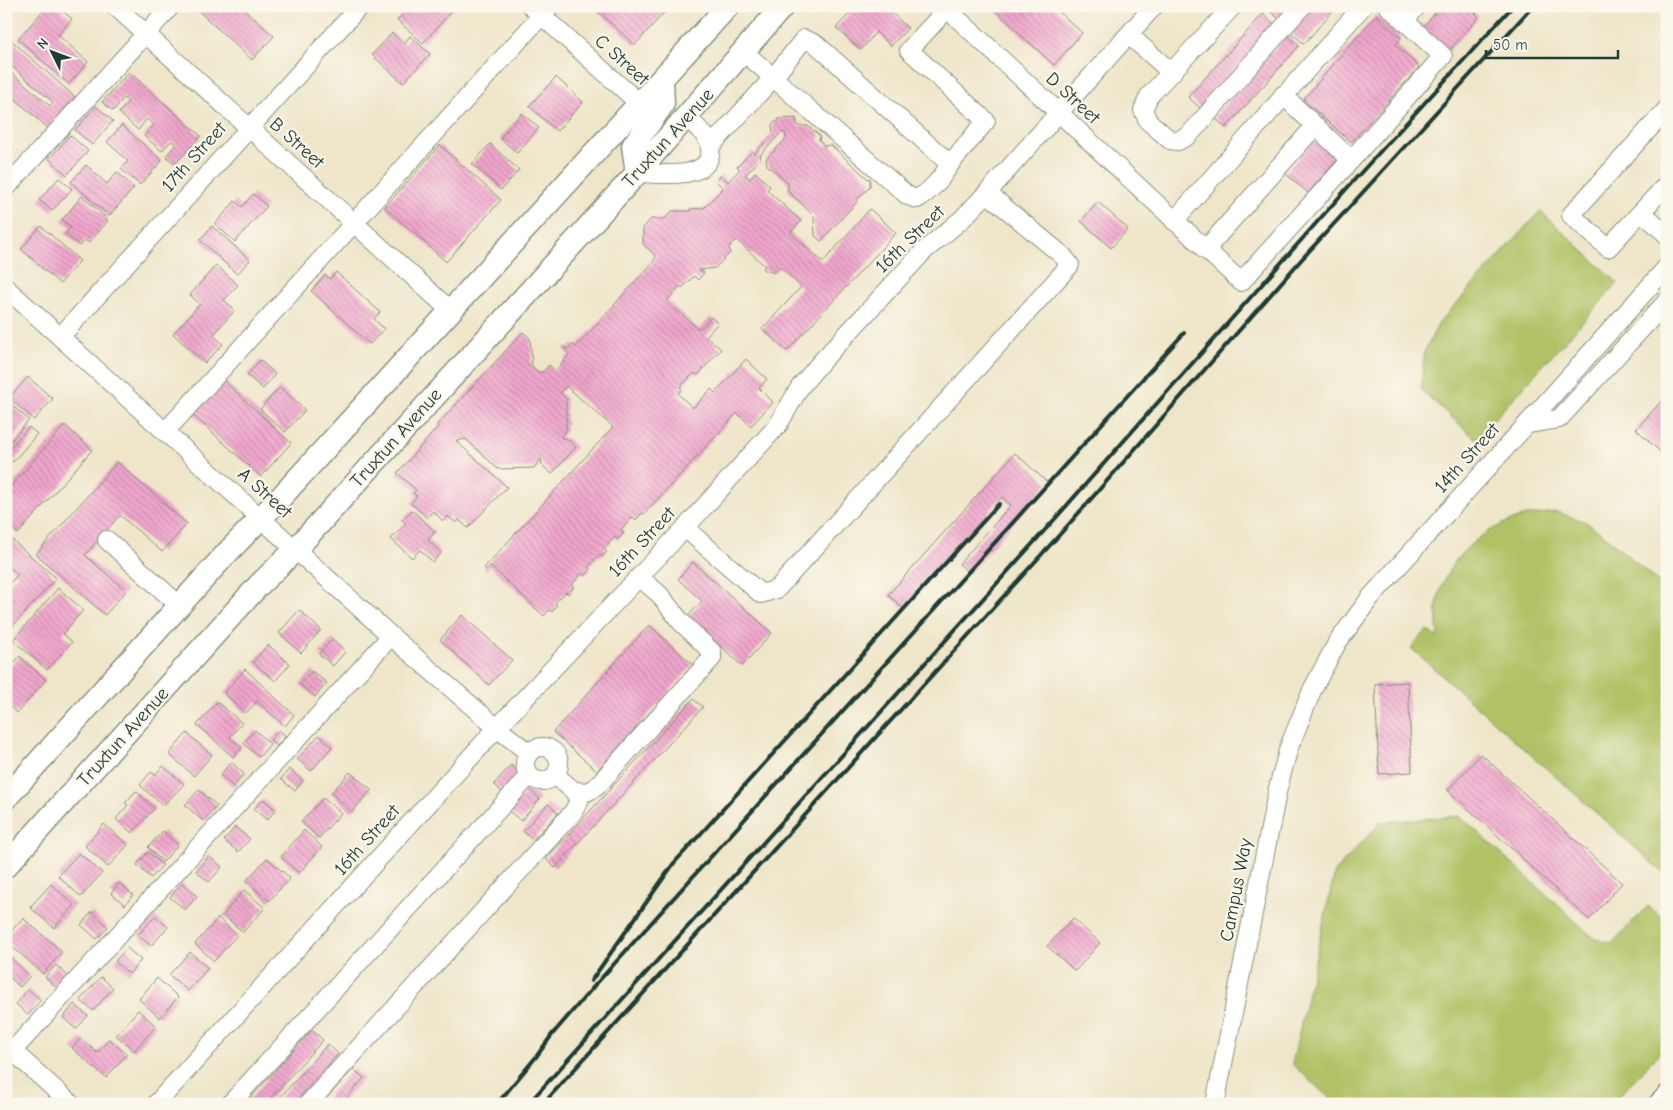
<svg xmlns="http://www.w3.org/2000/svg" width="1673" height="1110" font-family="'Comic Neue',sans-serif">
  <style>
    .grass { fill: #b1c266; stroke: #68804d }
    .building { fill: url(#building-back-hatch) }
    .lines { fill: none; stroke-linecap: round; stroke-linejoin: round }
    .minor-casing { stroke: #87927e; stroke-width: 20 }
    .major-casing { stroke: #87927e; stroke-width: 25 }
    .minor { stroke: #fff; stroke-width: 18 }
    .major { stroke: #fff; stroke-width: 22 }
    .rail { stroke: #1f3d34; stroke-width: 4 }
    .labels { text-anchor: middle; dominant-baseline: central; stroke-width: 4.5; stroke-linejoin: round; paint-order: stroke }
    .street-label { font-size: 19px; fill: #1f3d34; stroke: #fbf7ec }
  </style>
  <defs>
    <pattern id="building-back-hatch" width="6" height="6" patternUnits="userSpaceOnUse" patternTransform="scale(1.25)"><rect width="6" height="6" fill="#f1a6cd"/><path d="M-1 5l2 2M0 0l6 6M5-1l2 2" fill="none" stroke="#c388a7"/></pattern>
  </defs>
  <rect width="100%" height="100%" fill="#fbf7ec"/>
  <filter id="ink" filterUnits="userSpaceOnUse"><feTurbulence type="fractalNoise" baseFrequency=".02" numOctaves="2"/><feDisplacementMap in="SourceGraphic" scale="10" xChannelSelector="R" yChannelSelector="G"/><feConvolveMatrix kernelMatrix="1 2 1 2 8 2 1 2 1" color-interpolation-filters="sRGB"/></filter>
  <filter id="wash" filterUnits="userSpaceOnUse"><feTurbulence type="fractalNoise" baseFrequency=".0096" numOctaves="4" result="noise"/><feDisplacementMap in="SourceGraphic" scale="20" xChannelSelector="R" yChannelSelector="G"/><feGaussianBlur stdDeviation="1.12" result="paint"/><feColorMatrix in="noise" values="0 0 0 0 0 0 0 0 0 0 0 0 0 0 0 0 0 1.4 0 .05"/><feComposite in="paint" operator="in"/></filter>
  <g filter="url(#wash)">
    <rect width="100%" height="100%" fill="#efe6c9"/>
    <!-- grass -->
    <g class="grass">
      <path d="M1540,211L1618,283L1476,439L1421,390L1424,352L1439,323Z"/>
      <path d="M1557,512L1586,522L1609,539L1667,590V876L1411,648L1427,630L1438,638C1437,623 1435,606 1440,592C1452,552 1487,526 1526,516C1536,514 1547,513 1557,512Z"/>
      <path d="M1460,816L1595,939L1612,943L1648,906L1667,921V1045L1611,1104H1336L1292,1064L1335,871L1381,822Z"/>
    </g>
    <g id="blocks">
      <!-- building -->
      <g class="building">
        <path d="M47,6H57L72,19L58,35L88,62L69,84L18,39Z"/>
        <path d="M193,6H250L246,11L274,36L252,60Z"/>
        <path d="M410,6H456L423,43L397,20Z"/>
        <path d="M597,6H670L635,45L595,9Z"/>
        <path d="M853,6H884L908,28L891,46L876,32L861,50L836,28L852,11Z"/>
        <path d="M990,6H1053L1082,33L1054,65Z"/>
        <path d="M1271,6H1292L1280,20L1268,9Z"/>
        <path d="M1313,6H1337L1304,44L1290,31Z"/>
        <path d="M1441,6H1468L1479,17L1448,52L1422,28Z"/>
        <path d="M1263,14L1275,25L1200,108L1188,97Z"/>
        <path d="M1376,15L1401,38L1396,45L1419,67L1351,142L1303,100Z"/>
        <path d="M392,33L404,44L410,36L430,54L403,83L372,55Z"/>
        <path d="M1287,35L1299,46L1226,128L1214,117Z"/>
        <path d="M12,41L75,97L48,128L6,91V68L50,106L53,102L6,61V48Z"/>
        <path d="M129,72L201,136L175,164L166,156L176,145L171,141L162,151L144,136L154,125L147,119L138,130L119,113L128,102L124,98L113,111L102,102Z"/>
        <path d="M556,77L583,102L557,131L529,106Z"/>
        <path d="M96,106L113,121L92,145L75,130Z"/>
        <path d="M522,113L539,128L517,153L500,138Z"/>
        <path d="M796,118L798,126H808L820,136L819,140L824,146L831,145L868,179L870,178V187L857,199L856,203L821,241L815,236L814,216L788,191V183L767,165L766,159L786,139L785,132L781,133L761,154L760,160L745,175L750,179L755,172L770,186L767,190L801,221L790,233L823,262L870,209L896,233L787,351L762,329L801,287L780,267L773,273L769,270L767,272L763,268L765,266L737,240L729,247L730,253L715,268L699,270L704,273L698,280L694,276L682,288L680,286L667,301L697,328H701L711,317L718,323L706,336L721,349L698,375L694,373L680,387L682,389L678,394L693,408L711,389L715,393L746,359L767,379L759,388L773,402L751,426L737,413L644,514L642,513L636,520L633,517L621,530L624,533L617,540L615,537L604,549L607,552L601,557L599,555L588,567L591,569L585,576L582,573L571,585L574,587L568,594L566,592L555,603L557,605L552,612L549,610L544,616L490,566L487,570L484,568L613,427L566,386L560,393L566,399V431L561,437L563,439L565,437L576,447L552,474L542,465L541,459L534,468L498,469L466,439L456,441L507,487L468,528L459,520L456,523L448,516L443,521L433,511L427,518L411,503L417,496L413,493L416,490L397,473L438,427L437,425L523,332L530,338L532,366L538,372H543L549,365L555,371L569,355L564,349L565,347L568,349L573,344L576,347L654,261L656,256L643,244V228L651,219H665L672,211H690V209L704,208L723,188L716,181L721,175L728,182L740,169L737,167L752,151L754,154L773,133L772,124L774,122H779L778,119Z"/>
        <path d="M122,125L162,161L140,185L121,169L128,161L107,142Z"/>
        <path d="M70,135L88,151L67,175L49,159Z"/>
        <path d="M1318,136L1332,148L1328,152L1337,160L1308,193L1285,173Z"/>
        <path d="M6,141L12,146L6,153Z"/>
        <path d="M490,144L519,170L501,190L472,164Z"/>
        <path d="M440,145L501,200L446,262L385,207Z"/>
        <path d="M86,165L107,184L117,172L134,188L109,216L71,182Z"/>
        <path d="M59,178L72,189L52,211L39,200Z"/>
        <path d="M253,194L267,206L235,242L215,224L235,201L242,207Z"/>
        <path d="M82,196L107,218L106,220L108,221L89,243L85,240L80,246L65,233L71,227L62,220Z"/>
        <path d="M1098,202L1128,229L1111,248L1081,221Z"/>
        <path d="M41,226L80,261L60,284L21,249Z"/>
        <path d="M212,226L250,260L237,274L200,240Z"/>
        <path d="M216,265L238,285L224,300L235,310L213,335L223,344L205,363L173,334L200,304L190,295Z"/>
        <path d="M336,272L380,312L374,319L384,329L370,344L311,291L325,275L330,279Z"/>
        <path d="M260,360L275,374L263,389L247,375Z"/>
        <path d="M28,377L53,399L34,420L9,398Z"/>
        <path d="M222,379L291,443L261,477L191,413Z"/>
        <path d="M280,387L305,410L285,432L260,409Z"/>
        <path d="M1667,395V458L1636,429Z"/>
        <path d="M6,400L29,420L6,446Z"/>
        <path d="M65,425L92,450L18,534L6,523V492Z"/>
        <path d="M29,427L37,434L13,462L6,456V452Z"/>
        <path d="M1015,453L1048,483L969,573L959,564L1011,505L1002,497L903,608L888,595Z"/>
        <path d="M117,462L187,524L162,552L120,515L85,555L126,591L105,615L36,554Z"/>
        <path d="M412,510L435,532L428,540L441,553L433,562L420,550L412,558L391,539L406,523L402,520Z"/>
        <path d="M10,538L56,578L6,634V588L18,574L6,564V542Z"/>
        <path d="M693,562L772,633L742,666L688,616L702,601L678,579Z"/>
        <path d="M58,588L83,610L63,634L72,642L47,670L13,640Z"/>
        <path d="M299,610L321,630L301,653L279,633Z"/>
        <path d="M462,615L512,660L489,685L440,640Z"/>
        <path d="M649,625L693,665L597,771L553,732Z"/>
        <path d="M332,639L346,651L333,666L319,654Z"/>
        <path d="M268,645L290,664L275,681L253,662Z"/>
        <path d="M20,656L46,680L17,713L6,703V672Z"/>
        <path d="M245,669L294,715L285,726L257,701L246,713L224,693Z"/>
        <path d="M312,671L327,683L315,697L300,684Z"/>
        <path d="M1408,682L1412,772L1379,774L1375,684Z"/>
        <path d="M693,699L703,707L555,868L546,859Z"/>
        <path d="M217,702L242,723L230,737L242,747L233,757L197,725Z"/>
        <path d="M255,730L270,744L259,757L243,743Z"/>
        <path d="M279,730L286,736L277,746L270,740Z"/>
        <path d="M187,733L212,755L194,776L169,754Z"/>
        <path d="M319,735L332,747L311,771L297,759Z"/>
        <path d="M1481,754L1622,883L1589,920L1448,790Z"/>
        <path d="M231,762L244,774L233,787L220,775Z"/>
        <path d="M511,765L522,776L505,795L494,784Z"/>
        <path d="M163,766L184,784L163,806L140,785L151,772L155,775Z"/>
        <path d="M289,769L303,781L295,791L281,779Z"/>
        <path d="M350,772L371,790L352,812L331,793Z"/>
        <path d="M529,789L540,799L521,821L509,811Z"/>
        <path d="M199,790L217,806L203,821L185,805Z"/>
        <path d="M136,791L155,808L132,833L116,819L128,805L125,803Z"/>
        <path d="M323,798L341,813L319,838L301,822Z"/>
        <path d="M263,799L276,810L267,820L254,809Z"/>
        <path d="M548,804L558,813L533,840L523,831Z"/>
        <path d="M104,824L128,845L108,867L85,846Z"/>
        <path d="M235,827L250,839L238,852L224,840Z"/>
        <path d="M304,830L322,847L299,873L281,857Z"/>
        <path d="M163,831L178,845L163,862L148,847Z"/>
        <path d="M148,852L163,865L151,878L137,865Z"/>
        <path d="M79,853L102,873L81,897L58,876Z"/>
        <path d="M209,856L222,867L209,882L196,871Z"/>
        <path d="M267,858L290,878L269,901L246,881Z"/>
        <path d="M119,883L133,895L125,905L111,893Z"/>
        <path d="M182,883L197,896L185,910L170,897Z"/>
        <path d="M51,884L75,905L54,928L30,907Z"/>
        <path d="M244,890L265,908L243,932L223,915Z"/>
        <path d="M92,912L108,927L97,939L81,925Z"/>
        <path d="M155,916L168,927L151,946L138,935Z"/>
        <path d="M23,918L62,952L43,974L6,941V937Z"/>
        <path d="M218,918L237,935L214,961L195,944Z"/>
        <path d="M1073,918L1100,943L1075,971L1047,946Z"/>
        <path d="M127,948L141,960L129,974L115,961Z"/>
        <path d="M190,952L208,968L188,991L169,975Z"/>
        <path d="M6,953L30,976L20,987L6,974Z"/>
        <path d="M56,965L69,977L58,989L45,977Z"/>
        <path d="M101,977L113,988L93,1011L80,1000Z"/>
        <path d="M157,978L178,997L160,1018L139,999Z"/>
        <path d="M28,989L41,1000L28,1015L16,1004Z"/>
        <path d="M74,1004L88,1016L76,1029L63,1018Z"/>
        <path d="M138,1010L156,1026L134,1051L116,1035Z"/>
        <path d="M312,1030L323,1040L265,1104H245Z"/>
        <path d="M81,1038L97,1053L109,1039L127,1054L106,1078L72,1048Z"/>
        <path d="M328,1044L338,1054L293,1104H274Z"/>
        <path d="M353,1069L364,1078L341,1104H321Z"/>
      </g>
    </g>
  </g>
  <g filter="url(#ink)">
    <use href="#blocks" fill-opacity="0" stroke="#87927e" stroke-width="1"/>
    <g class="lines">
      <!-- minor casing -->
      <g class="minor-casing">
        <g id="minor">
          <path d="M115,6L451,311"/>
          <path d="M531,6L640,104"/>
          <path d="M944,6L1241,282L1351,160L1283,95"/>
          <path d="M1233,6L1149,96L1143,110L1148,121L1170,140L1178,141L1189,135L1302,6"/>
          <path d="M947,9L909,50L986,121L950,164"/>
          <path d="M1404,21L1417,6"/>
          <path d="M1129,35L1172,73"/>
          <path d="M1667,109L1571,215L1608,248L1667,184"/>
          <path d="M710,147L773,78L804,39L816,44L950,164C942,178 931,191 917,199L908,196C853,148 798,100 744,52"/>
          <path d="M1351,160L1443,56L1388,6"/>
          <path d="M637,173C656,173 705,181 710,155C711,149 710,143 706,137C701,130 693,124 687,118"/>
          <path d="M6,188L171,6"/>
          <path d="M1642,212L1667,235"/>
          <path d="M1174,221L1363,6"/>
          <path d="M1205,250L1315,126"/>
          <path d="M6,288L391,636L497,728L529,753"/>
          <path d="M60,337L360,6"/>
          <path d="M1527,424L1559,419L1667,301"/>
          <path d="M165,432L550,6"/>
          <path d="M685,528L761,594L777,589L1070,265L1063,256L987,193"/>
          <path d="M107,540L180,606"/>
          <circle cx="542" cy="764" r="17"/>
          <path d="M574,791L587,792L596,787L712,658V652L681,622L659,594L639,577"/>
          <path d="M6,1045L71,1104"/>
          <path d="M6,1058L391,636"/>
          <path d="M156,1104L497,728L685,528L778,425L800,387L821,362L925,250L961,220L987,193L1154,6"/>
          <path d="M230,1104L529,776"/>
          <path d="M308,1104L573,812L579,801L574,791L555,775"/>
          <path d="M1215,1104L1278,788L1289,747L1313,688L1337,643L1370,598L1527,424L1667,267"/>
        </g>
      </g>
      <!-- major casing -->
      <g class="major-casing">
        <g id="major">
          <path d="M637,173L633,146L663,104L662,79"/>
          <path d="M6,798L225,555L282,496L728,6"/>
          <path d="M6,866L258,586L296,549L637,173L783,6"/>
          <path d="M1660,1104L1667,1097"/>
        </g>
      </g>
      <!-- minor -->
      <use href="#minor" class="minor"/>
      <!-- major -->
      <use href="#major" class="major"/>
      <!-- rail -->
      <g class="rail">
        <path d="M591,981L674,863L696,839L999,504"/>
        <path d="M550,1037L596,984L1184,333"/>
        <path d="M497,1104L536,1057L554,1032"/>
        <path d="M528,1104L1054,520L1356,178L1513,6"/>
        <path d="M543,1104L1062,532L1301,260L1533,6"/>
      </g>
    </g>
  </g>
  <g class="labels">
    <!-- street labels -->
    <g class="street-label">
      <text transform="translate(622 60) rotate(42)">C Street</text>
      <text transform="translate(1073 98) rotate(43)">D Street</text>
      <text transform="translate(668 138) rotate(-48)">Truxtun Avenue</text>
      <text transform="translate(297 143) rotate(42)">B Street</text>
      <text transform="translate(194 157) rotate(-48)">17th Street</text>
      <text transform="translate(910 239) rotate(-44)">16th Street</text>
      <text transform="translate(396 438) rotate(-48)">Truxtun Avenue</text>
      <text transform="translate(1467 458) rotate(-48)">14th Street</text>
      <text transform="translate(265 493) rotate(42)">A Street</text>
      <text transform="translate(642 542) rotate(-47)">16th Street</text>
      <text transform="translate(123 737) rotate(-48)">Truxtun Avenue</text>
      <text transform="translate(367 840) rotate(-48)">16th Street</text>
      <text transform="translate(1236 890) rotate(-79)">Campus Way</text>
    </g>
  </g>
  <!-- margin -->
  <rect width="1673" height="1110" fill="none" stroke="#fbf7ec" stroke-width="25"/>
  <!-- north arrow -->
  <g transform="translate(52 52) rotate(312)" stroke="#fbf7ec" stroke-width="4" paint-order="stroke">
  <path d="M0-4L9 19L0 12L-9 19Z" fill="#1f3d34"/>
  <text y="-8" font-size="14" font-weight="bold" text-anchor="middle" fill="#1f3d34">N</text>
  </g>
  <!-- scale -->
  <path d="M1486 50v8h132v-8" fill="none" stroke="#1f3d34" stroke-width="2.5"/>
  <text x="1493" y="50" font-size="15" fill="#1f3d34" stroke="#fbf7ec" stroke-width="4" paint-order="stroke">50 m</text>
</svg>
